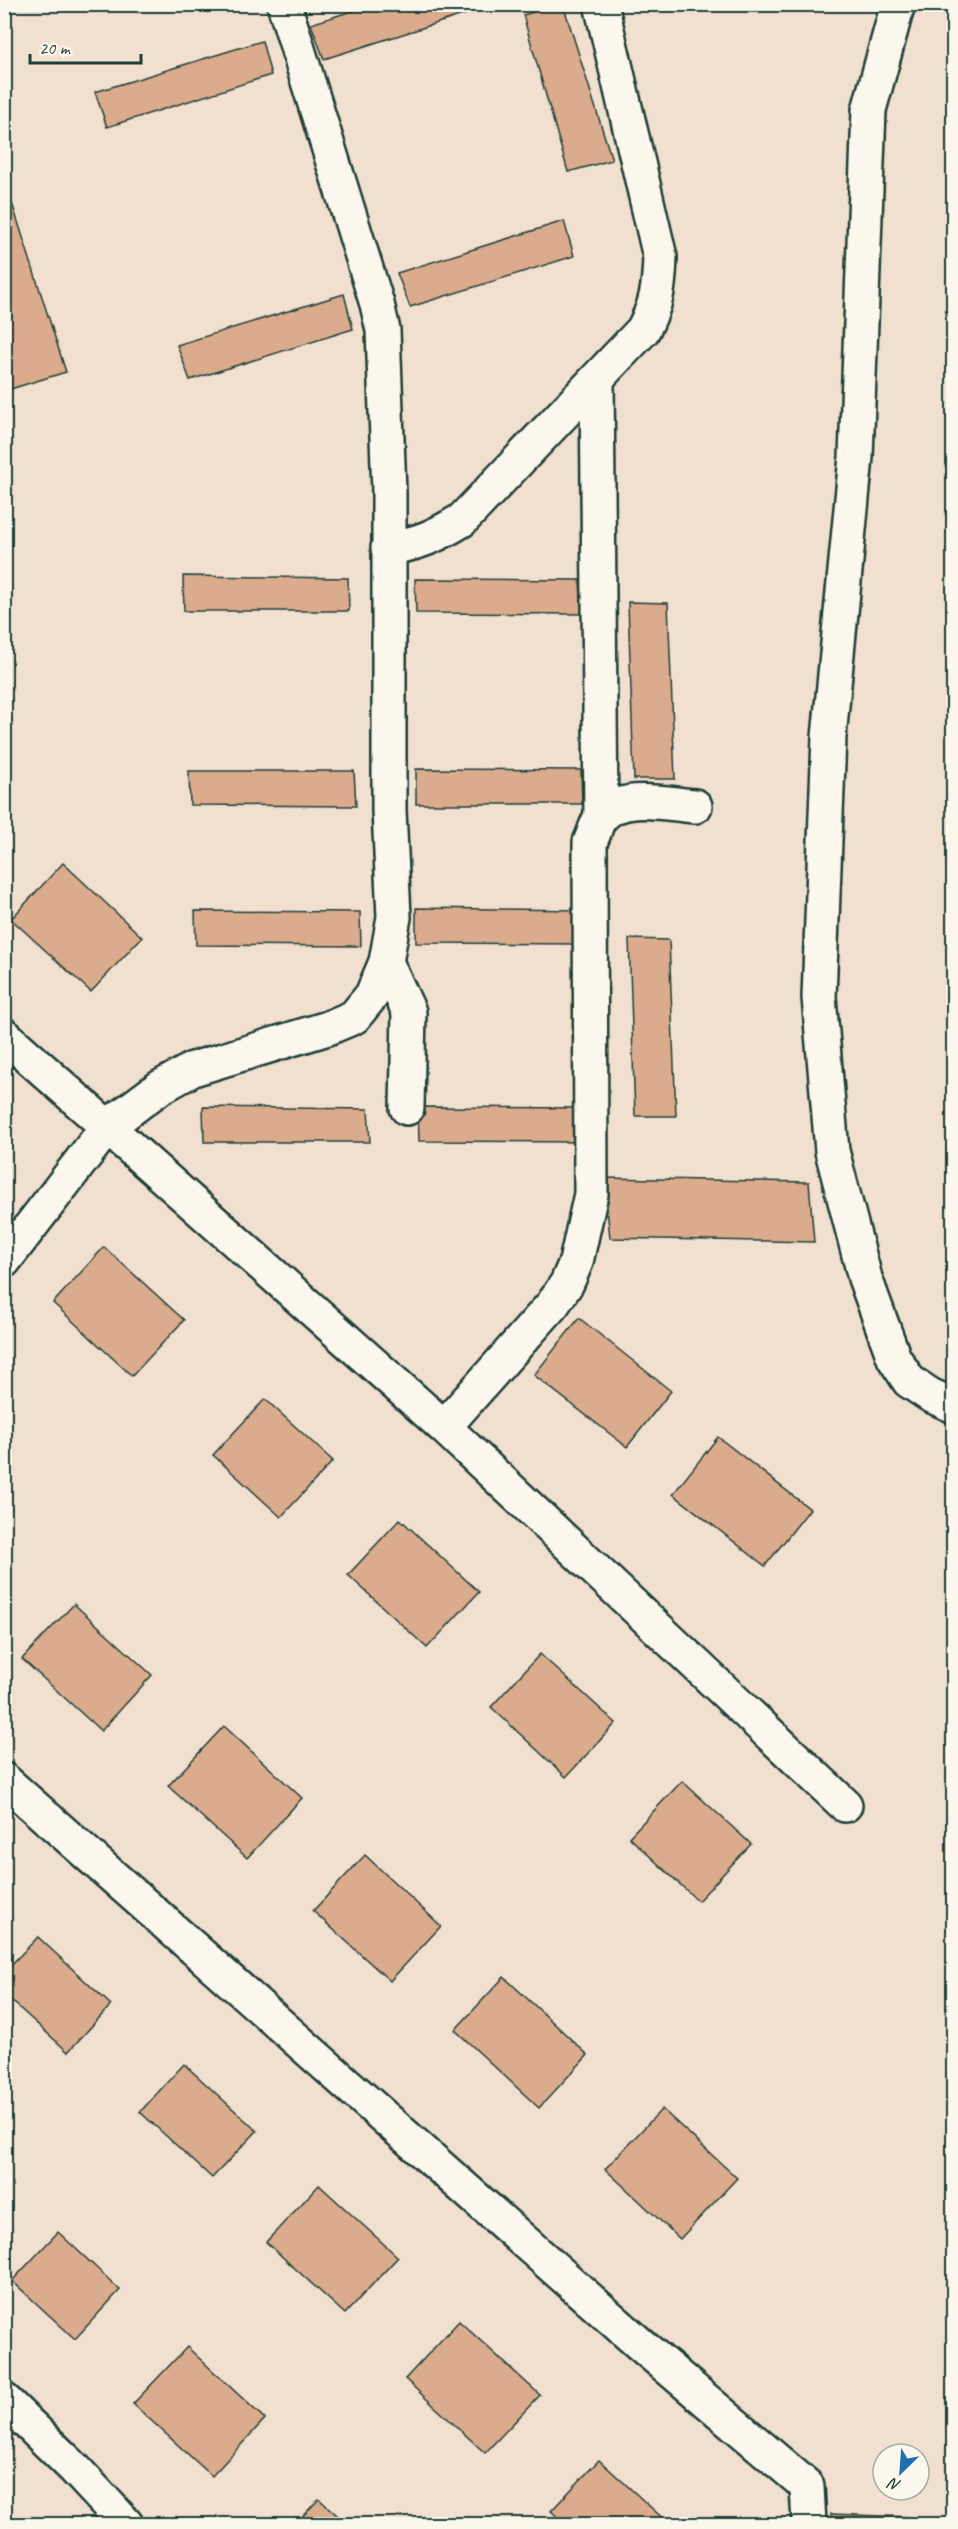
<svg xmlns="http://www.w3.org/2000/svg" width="958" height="2529" font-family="Caveat,sans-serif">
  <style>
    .building { fill: #dbab8d; stroke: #1f3d34; stroke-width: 1.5 }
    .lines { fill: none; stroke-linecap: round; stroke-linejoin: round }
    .minor-casing { stroke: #1f3d34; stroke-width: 38 }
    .minor { stroke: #fbf7ec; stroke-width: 33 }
  </style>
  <rect width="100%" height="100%" fill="#f1e0d0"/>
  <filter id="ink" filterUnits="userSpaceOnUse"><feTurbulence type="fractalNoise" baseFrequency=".0167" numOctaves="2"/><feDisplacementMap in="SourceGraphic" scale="12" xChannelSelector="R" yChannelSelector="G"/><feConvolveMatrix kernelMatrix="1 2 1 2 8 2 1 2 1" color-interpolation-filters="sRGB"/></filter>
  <g filter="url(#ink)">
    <!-- building -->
    <g class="building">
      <path d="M374,4H487L488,7L324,59L311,24Z"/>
      <path d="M563,4L612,160L568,172L523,15Z"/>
      <path d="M262,41L271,75L107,127L95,92Z"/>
      <path d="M4,178L66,372L7,390L4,383Z"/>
      <path d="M564,221L574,256L410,307L397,273Z"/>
      <path d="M344,294L353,329L190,380L177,345Z"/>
      <path d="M183,576L348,578L349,611H184Z"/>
      <path d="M415,579L580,580L582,614L416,613Z"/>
      <path d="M628,602L668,603L675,779H634Z"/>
      <path d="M416,769L581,770L582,804H416Z"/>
      <path d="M189,771H354L356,806L190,805Z"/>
      <path d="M63,863L142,937L91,992L11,919Z"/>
      <path d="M416,908L581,910L582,944L416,943Z"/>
      <path d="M195,911L360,912L361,946L196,945Z"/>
      <path d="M629,939L669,940L676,1116H635Z"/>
      <path d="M203,1107L368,1109L370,1142H204Z"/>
      <path d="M418,1107L584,1108L585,1142L419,1141Z"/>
      <path d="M604,1178L809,1182L814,1242L610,1238Z"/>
      <path d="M104,1247L184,1320L132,1376L53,1303Z"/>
      <path d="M579,1318L671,1391L627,1447L534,1375Z"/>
      <path d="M265,1399L333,1461L281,1517L213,1455Z"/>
      <path d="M718,1437L810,1509L765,1566L673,1494Z"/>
      <path d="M400,1519L479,1592L427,1648L348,1575Z"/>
      <path d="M74,1604L152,1675L101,1731L22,1659Z"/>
      <path d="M540,1654L616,1723L566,1777L491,1707Z"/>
      <path d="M224,1726L302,1798L247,1858L168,1786Z"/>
      <path d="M682,1781L751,1844L698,1901L629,1837Z"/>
      <path d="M365,1855L441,1926L390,1981L313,1911Z"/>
      <path d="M38,1937L111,2005L68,2052L4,1994V1972Z"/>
      <path d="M504,1977L588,2055L539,2108L455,2030Z"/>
      <path d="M184,2064L257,2131L212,2178L140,2112Z"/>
      <path d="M662,2109L737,2178L680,2239L605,2169Z"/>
      <path d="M319,2185L398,2257L345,2314L266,2242Z"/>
      <path d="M58,2232L120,2290L75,2339L12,2281Z"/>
      <path d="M459,2321L540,2395L485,2453L405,2379Z"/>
      <path d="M187,2347L265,2419L212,2476L133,2404Z"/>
      <path d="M599,2460L669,2524H566L551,2511Z"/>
      <path d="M319,2499L347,2524H295Z"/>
      <path d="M831,2514L908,2517V2524H831Z"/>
    </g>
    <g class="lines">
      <!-- minor casing -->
      <g class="minor-casing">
        <g id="minor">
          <path d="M898,4L869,110L856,457L829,737L819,997L832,1151L865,1278L894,1358L909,1381L930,1395L954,1406"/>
          <path d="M597,379L601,817"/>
          <path d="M388,548C418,544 436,536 462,520L643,330C657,304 659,287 660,257L601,4"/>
          <path d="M386,962L409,1012L407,1108"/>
          <path d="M4,1035L444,1427L845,1805"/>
          <path d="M4,1261L108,1126L159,1088L193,1069L328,1028L354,1017L372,995L386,962L394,917L389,810V492L383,330L377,304L284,4"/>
          <path d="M444,1427L553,1304L567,1283L576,1262L591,1194L590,842C594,835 596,823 601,817C622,792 667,804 695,806"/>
          <path d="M4,1780L641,2345L807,2486L809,2524"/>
          <path d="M4,2400L75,2469L126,2524"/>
        </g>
      </g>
      <!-- minor -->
      <use href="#minor" class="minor"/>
    </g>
  </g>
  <!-- margin -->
  <rect width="958" height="2529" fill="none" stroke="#fbf7ec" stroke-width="24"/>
  <rect x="12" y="12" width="934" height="2505" fill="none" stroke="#1f3d34" stroke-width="2" filter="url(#ink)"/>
  <!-- north arrow -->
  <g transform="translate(901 2472) rotate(205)"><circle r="28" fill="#fbf7ec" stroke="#a3ada2" stroke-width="1.5"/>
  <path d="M0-4.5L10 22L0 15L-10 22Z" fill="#1f6fb2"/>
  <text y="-9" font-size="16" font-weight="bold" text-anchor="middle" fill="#1f3d34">N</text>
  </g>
  <!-- scale -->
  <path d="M30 54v9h111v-9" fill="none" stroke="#1f3d34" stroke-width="3"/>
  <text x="39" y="54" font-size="18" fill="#1f3d34" stroke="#fbf7ec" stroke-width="4.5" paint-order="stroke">20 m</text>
</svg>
